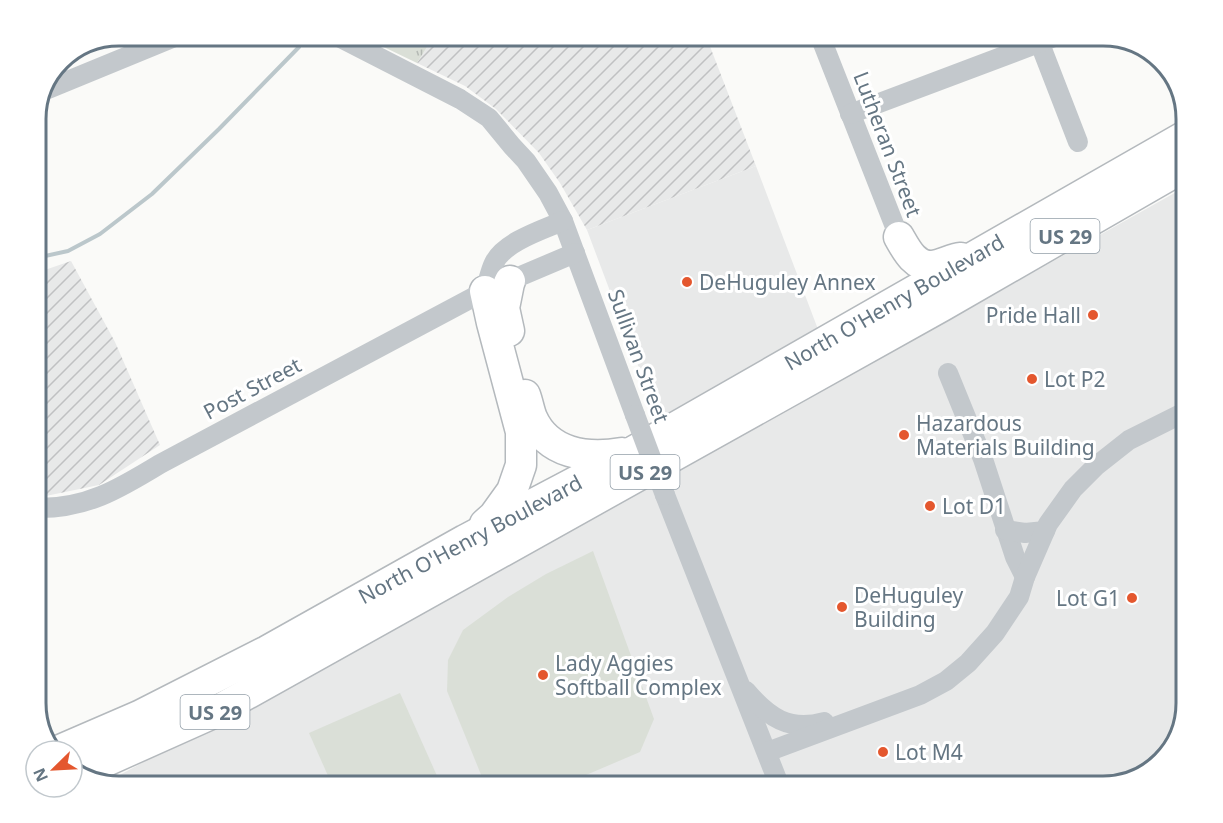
<svg xmlns="http://www.w3.org/2000/svg" width="1223" height="823" font-family="'Noto Sans',sans-serif">
  <style>
    .built { fill: #e8e9e9 }
    .industrial { fill: url(#industrial-furrows) }
    .grass { fill: url(#grass-tufts) }
    .pitch { fill: #dadfd7 }
    .lines { fill: none; stroke-linecap: round; stroke-linejoin: round }
    .stream { stroke: #bbc7cb; stroke-width: 4 }
    .highway-casing { stroke: #b4b9bd; stroke-width: 33 }
    .minor { stroke: #c3c8cc; stroke-width: 20 }
    .highway { stroke: #fff; stroke-width: 30 }
    .minor-bridge { stroke: #c3c8cc; stroke-width: 20 }
    .poi-dot { fill: #e4572e; stroke: #fff; stroke-width: 2 }
    .labels { text-anchor: middle; dominant-baseline: central; stroke-width: 6; stroke-linejoin: round; paint-order: stroke }
    .shield { fill: #fff; stroke: #939fa8; stroke-width: 1.5 }
    .shield-label { font-size: 20px; font-weight: bold; fill: #657683 }
    .street-label { font-size: 21px; fill: #657683; stroke: #fff }
    .poi-label { font-size: 21px; fill: #657683; stroke: #fff; text-anchor: start }
    .rim { fill: none; stroke: #657683; stroke-width: 3 }
  </style>
  <defs>
    <pattern id="industrial-furrows" width="10" height="10" patternUnits="userSpaceOnUse" patternTransform="scale(1.5)"><rect width="10" height="10" fill="#e8e9e9"/><path d="M-1 1l2-2M0 10L10 0M9 11l2-2" fill="none" stroke="#c0c1c2"/></pattern>
    <pattern id="grass-tufts" width="24" height="20" patternUnits="userSpaceOnUse" patternTransform="scale(1.5)"><rect width="24" height="20" fill="#dadfd7"/><path d="M3 7l-1-3M5 7V3M7 7l1-3M15 17l-1-3M17 17v-4M19 17l1-3" fill="none" stroke="#b4b9b4"/></pattern>
  </defs>
  <rect width="100%" height="100%" fill="#fafaf8"/>
  <!-- built -->
  <path class="built" d="M756,166L838,382L1187,186V704L1173,750L1145,776L1104,787H120L105,783L678,472L587,230Z"/>
  <!-- industrial -->
  <g class="industrial">
    <path d="M434,36H706L756,166L587,230L560,183L539,153L496,109L465,86L417,63Z"/>
    <path d="M71,261L115,342L160,445L99,485L36,498V273Z"/>
  </g>
  <!-- grass -->
  <path class="grass" d="M361,36H434L417,63Z"/>
  <!-- pitch -->
  <g class="pitch">
    <path d="M593,551L654,719L640,752L558,787H486L447,691L448,660L463,630L508,597L546,574Z"/>
    <path d="M400,693L442,787H333L309,733Z"/>
  </g>
  <g class="lines">
    <!-- stream -->
    <path class="stream" d="M36,258L68,251L100,234L152,194L219,129L299,47"/>
    <!-- highway casing -->
    <g class="highway-casing">
      <g id="highway">
        <path d="M899,237C906,249 914,266 931,266C940,266 951,259 961,258"/>
        <path d="M509,331L504,308L509,283L510,281"/>
        <path d="M525,395C528,403 529,411 532,418C548,454 587,459 622,453"/>
        <path d="M485,524L494,516L512,491L521,465V432L492,323L485,291"/>
        <path d="M58,751L139,716L267,651L465,540L634,451L1187,135"/>
        <path d="M77,774L211,714L942,306L1187,165"/>
      </g>
    </g>
    <!-- minor -->
    <g class="minor">
      <path d="M337,36L460,99L489,118L512,146L526,161L548,193L563,221L635,415"/>
      <path d="M820,36L899,237"/>
      <path d="M1037,36L1078,142"/>
      <path d="M48,89L177,36"/>
      <path d="M850,114L1057,36"/>
      <path d="M485,291C488,282 490,271 494,263C504,242 542,230 563,221"/>
      <path d="M948,373L983,459L1015,557L1025,577"/>
      <path d="M665,495L780,787"/>
      <path d="M36,508C86,509 119,489 160,464L485,291L575,253"/>
      <path d="M1005,530L1025,533L1045,531"/>
      <path d="M746,691C768,717 789,732 824,722"/>
      <path d="M767,752L920,695L946,681L968,663L995,633L1019,597L1025,577L1048,524L1073,489L1096,466L1129,440L1187,411"/>
    </g>
    <!-- highway -->
    <use href="#highway" class="highway"/>
    <!-- minor-bridge -->
    <path class="minor-bridge" d="M635,415L665,495"/>
  </g>
  <!-- markers -->
  <g class="poi-dot">
    <circle cx="687" cy="282" r="6"/>
    <circle cx="1093" cy="315" r="6"/>
    <circle cx="1032" cy="379" r="6"/>
    <circle cx="904" cy="435" r="6"/>
    <circle cx="930" cy="506" r="6"/>
    <circle cx="1132" cy="598" r="6"/>
    <circle cx="842" cy="607" r="6"/>
    <circle cx="543" cy="675" r="6"/>
    <circle cx="883" cy="752" r="6"/>
  </g>
  <g class="labels">
    <!-- shield labels -->
    <g class="shield">
      <rect x="1030.5" y="219" width="69" height="34" rx="4.5"/>
      <rect x="610.5" y="455" width="69" height="34" rx="4.5"/>
      <rect x="180.5" y="695" width="69" height="34" rx="4.5"/>
    </g>
    <g class="shield-label">
      <text x="1065" y="236">US 29</text>
      <text x="645" y="472">US 29</text>
      <text x="215" y="712">US 29</text>
    </g>
    <!-- street labels -->
    <g class="street-label">
      <text transform="translate(888 144) rotate(69)">Lutheran Street</text>
      <text transform="translate(894 302) rotate(-30)">North O'Henry Boulevard</text>
      <text transform="translate(639 356) rotate(70)">Sullivan Street</text>
      <text transform="translate(252 388) rotate(-28)">Post Street</text>
      <text transform="translate(470 539) rotate(-28)">North O'Henry Boulevard</text>
    </g>
    <!-- poi labels -->
    <g class="poi-label">
      <text x="699" y="282">DeHuguley Annex</text>
      <text x="1081" y="315" text-anchor="end">Pride Hall</text>
      <text x="1044" y="379">Lot P2</text>
      <text x="916" y="423">Hazardous<tspan x="916" dy="24">Materials Building</tspan></text>
      <text x="942" y="506">Lot D1</text>
      <text x="854" y="595">DeHuguley<tspan x="854" dy="24">Building</tspan></text>
      <text x="1120" y="598" text-anchor="end">Lot G1</text>
      <text x="555" y="663">Lady Aggies<tspan x="555" dy="24">Softball Complex</tspan></text>
      <text x="895" y="752">Lot M4</text>
    </g>
  </g>
  <!-- crop -->
  <path d="M0 0H1223V823H0ZM119 46H1103A73 73 0 0 1 1176 119V703A73 73 0 0 1 1103 776H119A73 73 0 0 1 46 703V119A73 73 0 0 1 119 46Z" fill="#fff" fill-rule="evenodd"/>
  <path class="rim" d="M119 46H1103A73 73 0 0 1 1176 119V703A73 73 0 0 1 1103 776H119A73 73 0 0 1 46 703V119A73 73 0 0 1 119 46Z"/>
  <!-- north arrow -->
  <g transform="translate(54 769) rotate(246)"><circle r="28" fill="#ffffff" stroke="#c1c8cd" stroke-width="1.5"/>
  <path d="M0-4.5L10 22L0 15L-10 22Z" fill="#e4572e"/>
  <text y="-9" font-size="16" font-weight="bold" text-anchor="middle" fill="#657683">N</text>
  </g>
</svg>
